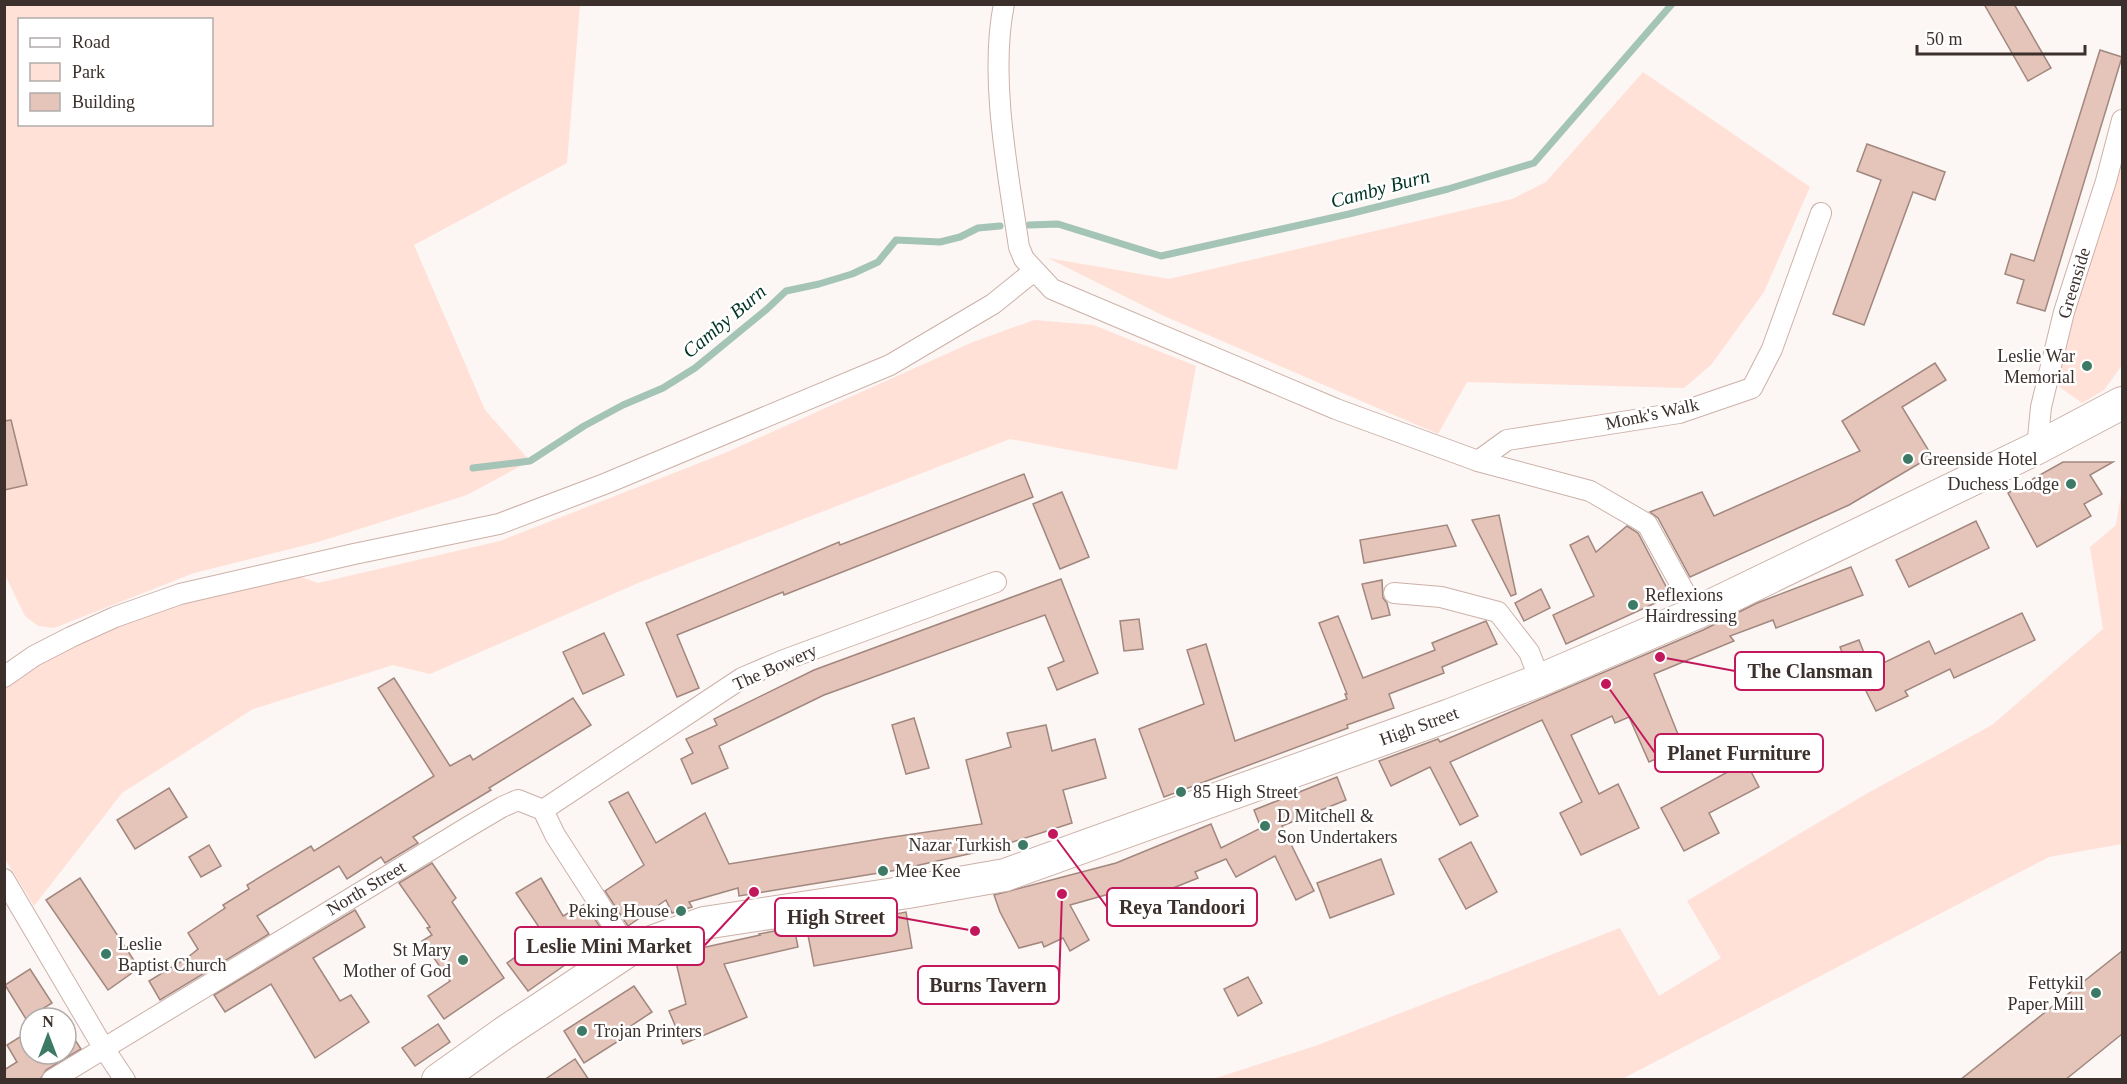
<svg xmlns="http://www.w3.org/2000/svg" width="2127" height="1084" font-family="Georgia,serif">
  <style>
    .green { fill: #ffe1d7; fill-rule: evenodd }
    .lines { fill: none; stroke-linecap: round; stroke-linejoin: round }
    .stream { stroke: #a3c4b6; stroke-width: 7 }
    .building { fill: #e5c4b9; stroke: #a1877e; stroke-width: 1.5 }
    .street-casing { stroke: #ccb1a8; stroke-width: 22 }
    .primary-casing { stroke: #ccb1a8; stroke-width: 34 }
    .street { stroke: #fff; stroke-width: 20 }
    .primary { stroke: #fff; stroke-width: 32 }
    .poi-dot { fill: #3d7a65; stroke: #fff; stroke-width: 2 }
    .labels { text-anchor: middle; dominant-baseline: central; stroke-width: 5; stroke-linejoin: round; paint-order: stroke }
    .street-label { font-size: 18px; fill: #3b302c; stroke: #fff }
    .poi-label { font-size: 18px; fill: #3b302c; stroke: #fff; text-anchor: start }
    .water-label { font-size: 20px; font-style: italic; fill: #023426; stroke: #fff }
    .leader { fill: none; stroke: #c2185b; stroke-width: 2 }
    .callout-dot { fill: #c2185b; stroke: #fff; stroke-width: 2 }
    .callout { fill: #fff; stroke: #c2185b; stroke-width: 2 }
    .callout-label { font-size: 20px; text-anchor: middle; font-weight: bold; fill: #3b302c }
  </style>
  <rect width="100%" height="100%" fill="#fcf6f4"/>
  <!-- green -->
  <g class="green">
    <path d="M4,5H580L567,163L414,245L485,410L530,461L467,495L318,542L194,573L54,628L38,626L25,616L4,573ZM20,20H212V124H20Z"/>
    <path d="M1643,72L1810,187L1764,292L1711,365L1684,388L1467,382L1438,434L1164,316L1048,258L1169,279L1512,199L1546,182Z"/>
    <path d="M2122,151V365L2104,390L2082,403L2054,383Z"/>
    <path d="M1034,320L1093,325L1196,366L1177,470L1010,439L638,583L430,674L393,665L253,709L122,793L34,906L5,859V677L71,637L282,570L318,583L500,541L725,453L973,342Z"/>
    <path d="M2122,489V844L2049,857L1622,1079H1213L1318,1045L1620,928L1659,996L1721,958L1687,901L1866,794L1992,725L2103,629L2090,547L2116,525Z"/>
  </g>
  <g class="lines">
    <!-- stream -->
    <g class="stream">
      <path d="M1029,225L1058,224L1161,256L1349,214L1448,189L1534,163L1672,4"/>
      <path d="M473,468L530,461L584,426L623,405L663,388L695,368L767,309L786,291L819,284L852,274L878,262L896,240L940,242L960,237L978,228L1000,226"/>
    </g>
  </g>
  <!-- building -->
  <g class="building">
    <path d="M1984,4H2014L2051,68L2028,81Z"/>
    <path d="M2100,50L2122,57L2045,311L2017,303L2024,280L2005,274L2011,254L2034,261Z"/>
    <path d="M1867,144L1945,172L1935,200L1913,192L1864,325L1833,314L1881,180L1857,171Z"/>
    <path d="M1935,363L1946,380L1902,407L1932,456L1849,505L1690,577L1658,518L1650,512L1702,492L1714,516L1860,451L1842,421Z"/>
    <path d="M11,420L27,485L4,490V421Z"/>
    <path d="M2063,462H2113L2090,475L2102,494L2084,504L2091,516L2037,547L2008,493Z"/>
    <path d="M1024,474L1033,497L784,595L783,592L677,635L699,688L677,697L646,623L839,542L840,545Z"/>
    <path d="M1062,492L1089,557L1060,569L1033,504Z"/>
    <path d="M1499,515L1516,594L1511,596L1472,520Z"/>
    <path d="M1976,521L1989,548L1909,587L1896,560Z"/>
    <path d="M1447,525L1456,546L1364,563L1360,540Z"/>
    <path d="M1627,526L1638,533L1671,596L1566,644L1553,615L1594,596L1570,545L1588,536L1596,552Z"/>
    <path d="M1851,567L1863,595L1776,628L1773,620L1730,636L1734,641L1654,674L1683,747L1649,762L1629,717L1615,723L1612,716L1571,735L1599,794L1618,784L1639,828L1581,855L1560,813L1582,802L1542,720L1450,762L1478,816L1460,825L1430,767L1391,786L1379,761L1438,739L1440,742L1703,630L1757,603Z"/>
    <path d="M1061,579L1098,673L1057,690L1048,668L1064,661L1045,615L824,695L719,746L728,768L692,784L681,759L693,753L686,739L717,725L714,719L814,670Z"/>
    <path d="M1382,580L1383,598L1387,603L1390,615L1372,619L1362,584Z"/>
    <path d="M1541,589L1550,608L1524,621L1515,603Z"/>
    <path d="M2022,613L2035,640L1954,678L1950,669L1905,691L1908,696L1876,711L1858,675L1929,641L1935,654Z"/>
    <path d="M1338,616L1363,678L1435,650L1432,643L1486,621L1497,644L1442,667L1444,673L1389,694L1394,708L1347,725L1348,728L1164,797L1139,729L1204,704L1187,650L1206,644L1235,741L1347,699L1345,694H1347L1319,623Z"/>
    <path d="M1139,619L1143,649L1124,651L1120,621Z"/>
    <path d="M604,633L624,675L583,694L563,652Z"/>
    <path d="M1859,640L1866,658L1847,665L1840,647Z"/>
    <path d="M394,678L450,766L470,755L473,760L573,698L591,725L489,788L491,790L413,837L418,843L385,863L381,857L347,879L339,866L257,916L269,934L160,1000L149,981L187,958L198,949L188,933L225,908L223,905L249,889L247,885L311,846L314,851L434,776L378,688Z"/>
    <path d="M914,718L929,768L906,774L892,725Z"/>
    <path d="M1046,725L1052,751L1095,739L1106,778L1063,790L1072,823L991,849L897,870L739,896L738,888L689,902L692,907L672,913L666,900L628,926L605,891L644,865L609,802L628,792L656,843L705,813L729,864L886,838L982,824L966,760L1011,747L1007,733Z"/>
    <path d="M1746,762L1759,787L1709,813L1719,833L1684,851L1661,808Z"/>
    <path d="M1337,777L1346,800L1282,826L1314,891L1296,900L1275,856L1236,877L1226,859L1195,872L1198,878L1148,898L1144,889L1129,895L1127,889L1070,905L1089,940L1070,951L1063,938L1044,947L1042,942L1019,948L1000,912L994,895L1116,863L1211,824L1221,848L1261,828L1254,810Z"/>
    <path d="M169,788L187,817L135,849L117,820Z"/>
    <path d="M1471,842L1497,892L1466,909L1439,859Z"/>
    <path d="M209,845L221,866L201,877L189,857Z"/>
    <path d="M1381,859L1394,894L1330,918L1317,883Z"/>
    <path d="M432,863L456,898L452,902L504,978L444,1019L428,996L450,981L422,941L432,935L427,928L430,927L399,883Z"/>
    <path d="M80,878L139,968L108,990L46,900Z"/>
    <path d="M541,878L563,916L585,904L606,936L528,991L507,963L545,936L516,893Z"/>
    <path d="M355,910L365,927L313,958L340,1001L351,995L369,1022L315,1058L271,984L225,1012L214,995Z"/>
    <path d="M906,912L912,948L814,966L807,930Z"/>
    <path d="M794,927L798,947L724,964L747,1017L683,1044L669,1011L686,1004L674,954L760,935L759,934Z"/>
    <path d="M2122,951V1034L2065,1080H1960Z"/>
    <path d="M30,969L52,1003L26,1019L5,985Z"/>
    <path d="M1248,977L1262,1003L1238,1016L1224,989Z"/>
    <path d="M634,986L652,1012L617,1035L620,1040L584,1063L564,1031Z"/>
    <path d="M438,1024L450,1042L415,1066L402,1048Z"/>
    <path d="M66,1026L81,1049L46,1070L40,1080H4V1070L17,1062L7,1045L23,1035L30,1046V1054H66Z"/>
    <path d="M575,1059L589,1080H544Z"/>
  </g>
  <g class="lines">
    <!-- street casing -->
    <g class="street-casing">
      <g id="street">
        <path d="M1004,4C989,77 1008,173 1019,247L1024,259L1052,289L1336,409L1478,461L1590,491L1647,524L1696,613"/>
        <path d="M2037,448L2041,407L2064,312L2106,181L2122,120"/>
        <path d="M1478,461L1507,440L1679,413L1752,388L1772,349L1821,213"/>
        <path d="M1394,593L1441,597L1498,612L1529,652L1540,680"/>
        <path d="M4,677L34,656L71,637L115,617L180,594L354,554L499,524L607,483L890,365L993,304L1034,271"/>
        <path d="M543,810L742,678L784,660L996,582"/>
        <path d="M4,879L103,1047L125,1080"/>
        <path d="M52,1080L468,827L502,807L518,800L543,810L555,835L629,950"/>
      </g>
    </g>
    <!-- primary casing -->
    <g class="primary-casing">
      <path id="primary" d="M438,1080L504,1033L629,950L704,923L908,892L1005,875L1450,715L1540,680L1696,613L2037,448L2122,403"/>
    </g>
    <!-- street -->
    <use href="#street" class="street"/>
    <!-- primary -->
    <use href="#primary" class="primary"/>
  </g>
  <!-- markers -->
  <g class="poi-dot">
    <circle cx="2087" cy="366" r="6"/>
    <circle cx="1908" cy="459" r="6"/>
    <circle cx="2071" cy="484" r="6"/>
    <circle cx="1633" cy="605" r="6"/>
    <circle cx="1181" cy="792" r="6"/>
    <circle cx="1265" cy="826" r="6"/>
    <circle cx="1023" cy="845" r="6"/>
    <circle cx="883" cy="871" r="6"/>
    <circle cx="681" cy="911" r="6"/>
    <circle cx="106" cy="954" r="6"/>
    <circle cx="463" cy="960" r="6"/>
    <circle cx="2096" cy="993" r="6"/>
    <circle cx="582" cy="1031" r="6"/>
  </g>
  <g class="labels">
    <!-- street labels -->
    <g class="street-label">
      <text transform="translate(2074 283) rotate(-73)">Greenside</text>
      <text transform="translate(1652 414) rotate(-12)">Monk's Walk</text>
      <text transform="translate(775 667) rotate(-24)">The Bowery</text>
      <text transform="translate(1419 726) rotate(-20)">High Street</text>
      <text transform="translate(366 888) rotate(-31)">North Street</text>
    </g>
    <!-- poi labels -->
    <g class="poi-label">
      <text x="2075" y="356" text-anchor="end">Leslie War<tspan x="2075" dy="21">Memorial</tspan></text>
      <text x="1920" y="459">Greenside Hotel</text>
      <text x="2059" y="484" text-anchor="end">Duchess Lodge</text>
      <text x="1645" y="595">Reflexions<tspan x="1645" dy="21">Hairdressing</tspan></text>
      <text x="1193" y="792">85 High Street</text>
      <text x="1277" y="816">D Mitchell &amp;<tspan x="1277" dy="21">Son Undertakers</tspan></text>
      <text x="1011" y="845" text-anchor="end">Nazar Turkish</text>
      <text x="895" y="871">Mee Kee</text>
      <text x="669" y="911" text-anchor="end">Peking House</text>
      <text x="118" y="944">Leslie<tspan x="118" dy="21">Baptist Church</tspan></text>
      <text x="451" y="950" text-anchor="end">St Mary<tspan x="451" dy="21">Mother of God</tspan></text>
      <text x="2084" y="983" text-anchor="end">Fettykil<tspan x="2084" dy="21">Paper Mill</tspan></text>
      <text x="594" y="1031">Trojan Printers</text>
    </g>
    <!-- water labels -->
    <g class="water-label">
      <text transform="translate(1380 188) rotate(-15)">Camby Burn</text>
      <text transform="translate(724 321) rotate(-40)">Camby Burn</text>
    </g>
  </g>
  <!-- callouts -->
  <path class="leader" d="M1660 657L1735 671M1606 684L1655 753M1053 834L1107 907M975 931L897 917M754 892L704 946M1062 894L1059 985"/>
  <g class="callout-dot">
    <circle cx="1660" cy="657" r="6"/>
    <circle cx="1606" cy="684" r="6"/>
    <circle cx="1053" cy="834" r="6"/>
    <circle cx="975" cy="931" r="6"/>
    <circle cx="754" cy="892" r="6"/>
    <circle cx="1062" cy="894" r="6"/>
  </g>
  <g class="callout">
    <rect x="1735" y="652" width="149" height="38" rx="6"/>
    <rect x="1655" y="734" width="168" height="38" rx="6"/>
    <rect x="1107" y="888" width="150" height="38" rx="6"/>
    <rect x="775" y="898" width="122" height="38" rx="6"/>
    <rect x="515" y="927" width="189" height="38" rx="6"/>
    <rect x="918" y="966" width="141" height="38" rx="6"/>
  </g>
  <g class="callout-label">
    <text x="1810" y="678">The Clansman</text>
    <text x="1739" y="760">Planet Furniture</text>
    <text x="1182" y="914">Reya Tandoori</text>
    <text x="836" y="924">High Street</text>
    <text x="609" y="953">Leslie Mini Market</text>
    <text x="988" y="992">Burns Tavern</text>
  </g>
  <!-- border -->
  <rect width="2127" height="1084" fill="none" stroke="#3b302c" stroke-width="12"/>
  <!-- legend -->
  <rect x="18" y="18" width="195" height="108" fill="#ffffff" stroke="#b1acab" stroke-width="1.5"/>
  <rect x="30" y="38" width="30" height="9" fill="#ffffff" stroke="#b1acab" stroke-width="1.5"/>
  <text x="72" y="48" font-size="18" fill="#3b302c">Road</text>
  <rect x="30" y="63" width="30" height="18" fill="#ffe1d7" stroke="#b1acab" stroke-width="1.5"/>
  <text x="72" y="78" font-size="18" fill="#3b302c">Park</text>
  <rect x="30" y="93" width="30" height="18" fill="#e5c4b9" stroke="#b1acab" stroke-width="1.5"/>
  <text x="72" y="108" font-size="18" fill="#3b302c">Building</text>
  <!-- north arrow -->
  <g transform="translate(48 1036)"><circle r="28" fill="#ffffff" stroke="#b1acab" stroke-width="1.5"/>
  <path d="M0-4.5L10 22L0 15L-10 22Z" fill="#3d7a65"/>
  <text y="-9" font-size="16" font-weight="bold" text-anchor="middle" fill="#3b302c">N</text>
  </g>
  <!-- scale -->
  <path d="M1917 45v9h168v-9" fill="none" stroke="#3b302c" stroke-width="3"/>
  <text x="1926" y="45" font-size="18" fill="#3b302c" stroke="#ffffff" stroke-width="4.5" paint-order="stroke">50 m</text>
</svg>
